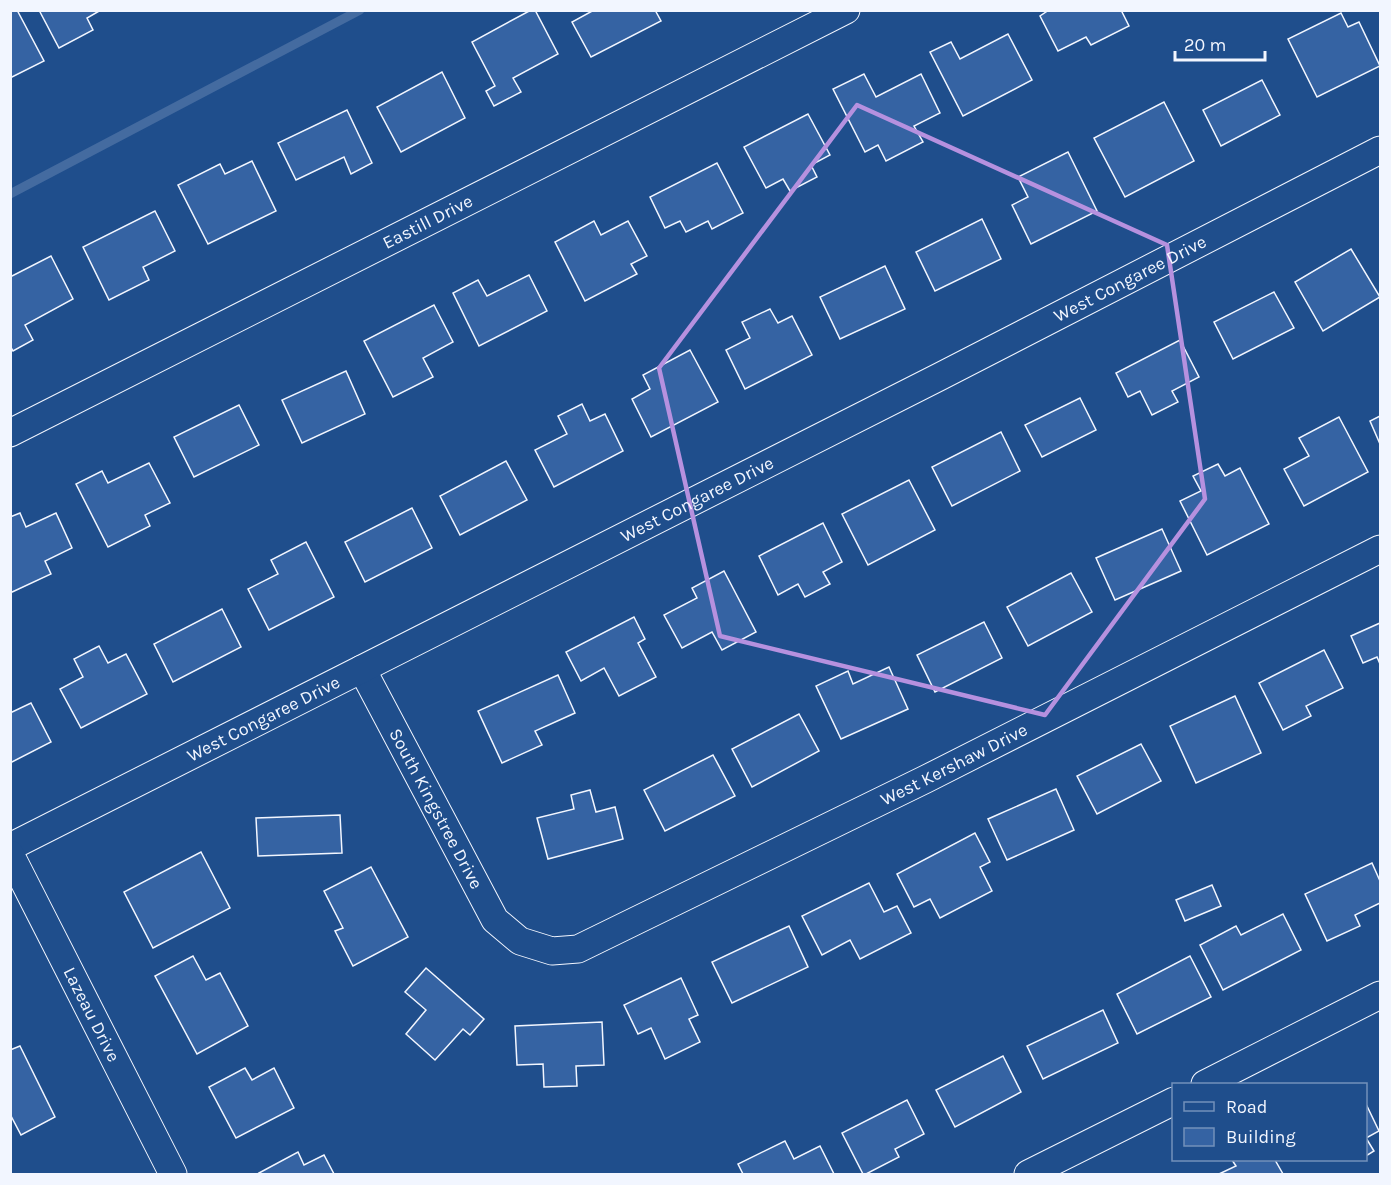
<svg xmlns="http://www.w3.org/2000/svg" width="1391" height="1185" font-family="Karla,sans-serif">
  <style>
    .lines { fill: none; stroke-linecap: round; stroke-linejoin: round }
    .stream { stroke: #446ba0; stroke-width: 9 }
    .building { fill: #3563a3; stroke: #f2f6ff; stroke-width: 1.5 }
    .minor-casing { stroke: #f2f6ff; stroke-width: 29 }
    .minor { stroke: #1f4e8c; stroke-width: 27 }
    .marked { fill: none; stroke: #b691df; stroke-width: 4.5; stroke-linejoin: round }
    .labels { text-anchor: middle; dominant-baseline: central; stroke-width: 4.5; stroke-linejoin: round; paint-order: stroke }
    .street-label { font-size: 18px; fill: #f2f6ff; stroke: #1f4e8c }
  </style>
  <rect width="100%" height="100%" fill="#1f4e8c"/>
  <g class="lines">
    <!-- stream -->
    <path class="stream" d="M10,194L360,10"/>
  </g>
  <!-- building -->
  <g class="building">
    <path d="M13,10H17L44,61L10,78V12Z"/>
    <path d="M39,10H101L87,18L93,30L59,48Z"/>
    <path d="M531,10H535L558,54L513,78L521,92L494,106L486,91L495,86L472,42Z"/>
    <path d="M594,10H655L661,21L591,57L572,22Z"/>
    <path d="M1049,10H1121L1129,26L1091,45L1086,37L1058,51L1040,16Z"/>
    <path d="M1341,13L1348,27L1359,22L1380,66L1317,97L1288,39Z"/>
    <path d="M1008,34L1032,80L963,116L930,52L951,42L960,59Z"/>
    <path d="M442,72L465,118L401,152L377,107Z"/>
    <path d="M864,74L876,97L921,74L940,113L914,126L923,142L886,161L878,145L865,152L833,89Z"/>
    <path d="M1262,80L1280,115L1221,146L1203,110Z"/>
    <path d="M1164,102L1194,161L1125,197L1094,138Z"/>
    <path d="M347,110L372,163L351,174L344,157L296,180L278,143Z"/>
    <path d="M808,114L830,155L811,165L817,177L790,191L783,179L766,188L744,147Z"/>
    <path d="M1068,152L1097,211L1031,244L1012,205L1028,197L1018,177Z"/>
    <path d="M252,161L276,211L208,244L178,185L220,164L225,174Z"/>
    <path d="M717,163L743,213L712,229L708,221L686,232L680,221L665,228L650,197Z"/>
    <path d="M155,211L175,251L143,267L149,280L109,300L83,247Z"/>
    <path d="M982,219L1001,259L935,291L916,252Z"/>
    <path d="M594,221L601,235L628,221L647,256L631,264L637,274L585,301L555,242Z"/>
    <path d="M1351,249L1380,297L1323,331L1295,282Z"/>
    <path d="M51,256L73,299L25,325L33,340L13,351L10,346V277Z"/>
    <path d="M885,266L905,309L840,339L820,297Z"/>
    <path d="M529,275L547,311L479,346L453,293L478,280L487,296Z"/>
    <path d="M1274,292L1294,328L1233,359L1214,322Z"/>
    <path d="M434,305L453,342L423,358L433,377L393,397L364,341Z"/>
    <path d="M770,309L778,323L792,316L812,355L745,389L726,350L750,338L742,322Z"/>
    <path d="M1180,340L1199,377L1172,391L1178,402L1152,415L1140,391L1128,397L1116,373Z"/>
    <path d="M690,350L718,402L651,437L632,399L650,389L643,375Z"/>
    <path d="M346,371L365,414L302,443L282,400Z"/>
    <path d="M1080,398L1096,430L1042,457L1025,425Z"/>
    <path d="M582,404L590,421L605,414L623,451L554,487L535,450L567,434L558,416Z"/>
    <path d="M239,405L259,445L194,477L174,437Z"/>
    <path d="M1380,416V444L1370,421Z"/>
    <path d="M1339,417L1368,472L1304,506L1284,469L1309,456L1299,438Z"/>
    <path d="M1001,432L1020,471L952,506L932,467Z"/>
    <path d="M506,461L527,500L460,535L440,496Z"/>
    <path d="M149,463L170,503L145,515L150,526L108,547L76,484L102,471L108,483Z"/>
    <path d="M1218,464L1225,476L1240,468L1269,524L1207,555L1180,501L1201,491L1193,476Z"/>
    <path d="M909,480L935,530L868,565L842,514Z"/>
    <path d="M412,508L432,548L365,582L345,542Z"/>
    <path d="M20,513L26,527L56,513L72,548L45,561L51,574L10,593V517Z"/>
    <path d="M823,523L842,562L823,572L830,584L805,597L798,584L778,595L759,556Z"/>
    <path d="M1162,529L1181,571L1115,600L1096,558Z"/>
    <path d="M306,542L334,597L269,630L248,589L278,574L271,560Z"/>
    <path d="M724,571L756,632L722,650L712,632L682,648L664,615L697,598L692,588Z"/>
    <path d="M1071,573L1092,612L1028,646L1007,607Z"/>
    <path d="M222,609L241,647L173,682L154,644Z"/>
    <path d="M634,617L645,639L638,643L656,677L619,696L604,668L581,681L566,652Z"/>
    <path d="M984,622L1002,658L935,692L917,655Z"/>
    <path d="M1380,623V664L1377,657L1363,663L1351,636Z"/>
    <path d="M99,646L108,663L126,654L147,694L81,728L60,689L83,677L74,659Z"/>
    <path d="M1324,650L1343,688L1306,706L1311,716L1283,730L1259,683Z"/>
    <path d="M889,667L908,709L841,739L816,686L848,671L853,684Z"/>
    <path d="M558,675L575,713L535,731L542,745L502,763L478,711Z"/>
    <path d="M1235,696L1261,753L1196,783L1170,726Z"/>
    <path d="M31,703L51,742L10,763V713Z"/>
    <path d="M799,714L819,751L752,787L732,749Z"/>
    <path d="M1141,744L1161,781L1097,814L1077,776Z"/>
    <path d="M713,755L735,796L665,831L644,790Z"/>
    <path d="M1056,789L1074,830L1007,860L988,819Z"/>
    <path d="M590,790L596,812L615,807L623,839L548,859L537,818L574,809L571,795Z"/>
    <path d="M340,815L342,853L258,856L256,818Z"/>
    <path d="M975,833L990,862L980,867L992,891L940,918L930,899L914,907L897,874Z"/>
    <path d="M201,852L230,908L153,948L124,892Z"/>
    <path d="M1372,863L1380,881V903L1355,915L1360,926L1327,941L1305,894Z"/>
    <path d="M371,867L408,937L353,966L335,931L343,928L324,891Z"/>
    <path d="M869,883L884,912L897,906L911,933L860,959L850,940L822,955L802,916Z"/>
    <path d="M1212,885L1221,906L1185,921L1176,900Z"/>
    <path d="M1283,914L1301,950L1223,990L1200,945L1236,926L1241,935Z"/>
    <path d="M789,926L808,967L732,1003L712,962Z"/>
    <path d="M193,956L206,980L220,973L248,1026L197,1054L155,976Z"/>
    <path d="M1190,956L1211,997L1137,1034L1117,994Z"/>
    <path d="M426,968L484,1019L470,1035L463,1029L435,1060L406,1034L426,1010L405,992Z"/>
    <path d="M681,978L698,1015L689,1019L700,1042L665,1059L651,1028L638,1034L624,1005Z"/>
    <path d="M1103,1010L1118,1043L1043,1079L1027,1046Z"/>
    <path d="M602,1022L604,1065L576,1066L577,1086L544,1087L543,1064L517,1065L515,1026Z"/>
    <path d="M20,1046L55,1117L21,1135L10,1114V1050Z"/>
    <path d="M1003,1056L1021,1092L955,1127L936,1090Z"/>
    <path d="M245,1068L252,1080L274,1068L294,1108L236,1138L209,1087Z"/>
    <path d="M907,1100L924,1134L895,1149L899,1157L866,1174H863L842,1133Z"/>
    <path d="M1366,1104L1379,1131L1366,1138L1374,1151L1366,1156Z"/>
    <path d="M785,1141L794,1159L820,1146L834,1174H743L738,1164Z"/>
    <path d="M298,1152L304,1165L324,1155L334,1174H260L259,1173Z"/>
    <path d="M1232,1160H1275L1283,1174H1219L1236,1166Z"/>
  </g>
  <g class="lines">
    <!-- minor casing -->
    <g class="minor-casing">
      <g id="minor">
        <path id="s1" d="M10,433L846,10"/>
        <path id="s2" d="M362,669L495,920L520,941L552,951L578,949L926,779L1380,549"/>
        <path id="s3" d="M10,847L939,377L1380,150"/>
        <path id="s4" d="M10,854L173,1174"/>
        <path d="M1205,1084L1380,995"/>
        <path d="M1028,1174L1174,1101"/>
      </g>
    </g>
    <!-- minor -->
    <use href="#minor" class="minor"/>
  </g>
  <!-- marked area -->
  <path class="marked" d="M857,105L1167,245L1205,499L1045,715L720,636L659,368Z"/>
  <g class="labels">
    <!-- street labels -->
    <g class="street-label">
      <text stroke="none"><textPath href="#s1" startOffset="468">Eastill Drive</textPath></text>
      <text stroke="none"><textPath href="#s3" startOffset="1256">West Congaree Drive</textPath></text>
      <text stroke="none"><textPath href="#s3" startOffset="770">West Congaree Drive</textPath></text>
      <text stroke="none"><textPath href="#s3" startOffset="284">West Congaree Drive</textPath></text>
      <text stroke="none"><textPath href="#s2" startOffset="795">West Kershaw Drive</textPath></text>
      <text stroke="none"><textPath href="#s2" startOffset="158">South Kingstree Drive</textPath></text>
      <text stroke="none"><textPath href="#s4" startOffset="180">Lazeau Drive</textPath></text>
    </g>
  </g>
  <!-- border -->
  <rect width="1391" height="1185" fill="none" stroke="#f2f6ff" stroke-width="24"/>
  <!-- legend -->
  <rect x="1172" y="1083" width="195" height="78" fill="#1f4e8c" stroke="#7391ba" stroke-width="1.5"/>
  <rect x="1184" y="1102" width="30" height="9" fill="#1f4e8c" stroke="#7391ba" stroke-width="1.5"/>
  <text x="1226" y="1113" font-size="18" fill="#f2f6ff">Road</text>
  <rect x="1184" y="1128" width="30" height="18" fill="#3563a3" stroke="#7391ba" stroke-width="1.5"/>
  <text x="1226" y="1143" font-size="18" fill="#f2f6ff">Building</text>
  <!-- scale -->
  <path d="M1175 51v9h90v-9" fill="none" stroke="#f2f6ff" stroke-width="3"/>
  <text x="1184" y="51" font-size="18" fill="#f2f6ff" stroke="#1f4e8c" stroke-width="4.5" paint-order="stroke">20 m</text>
</svg>
